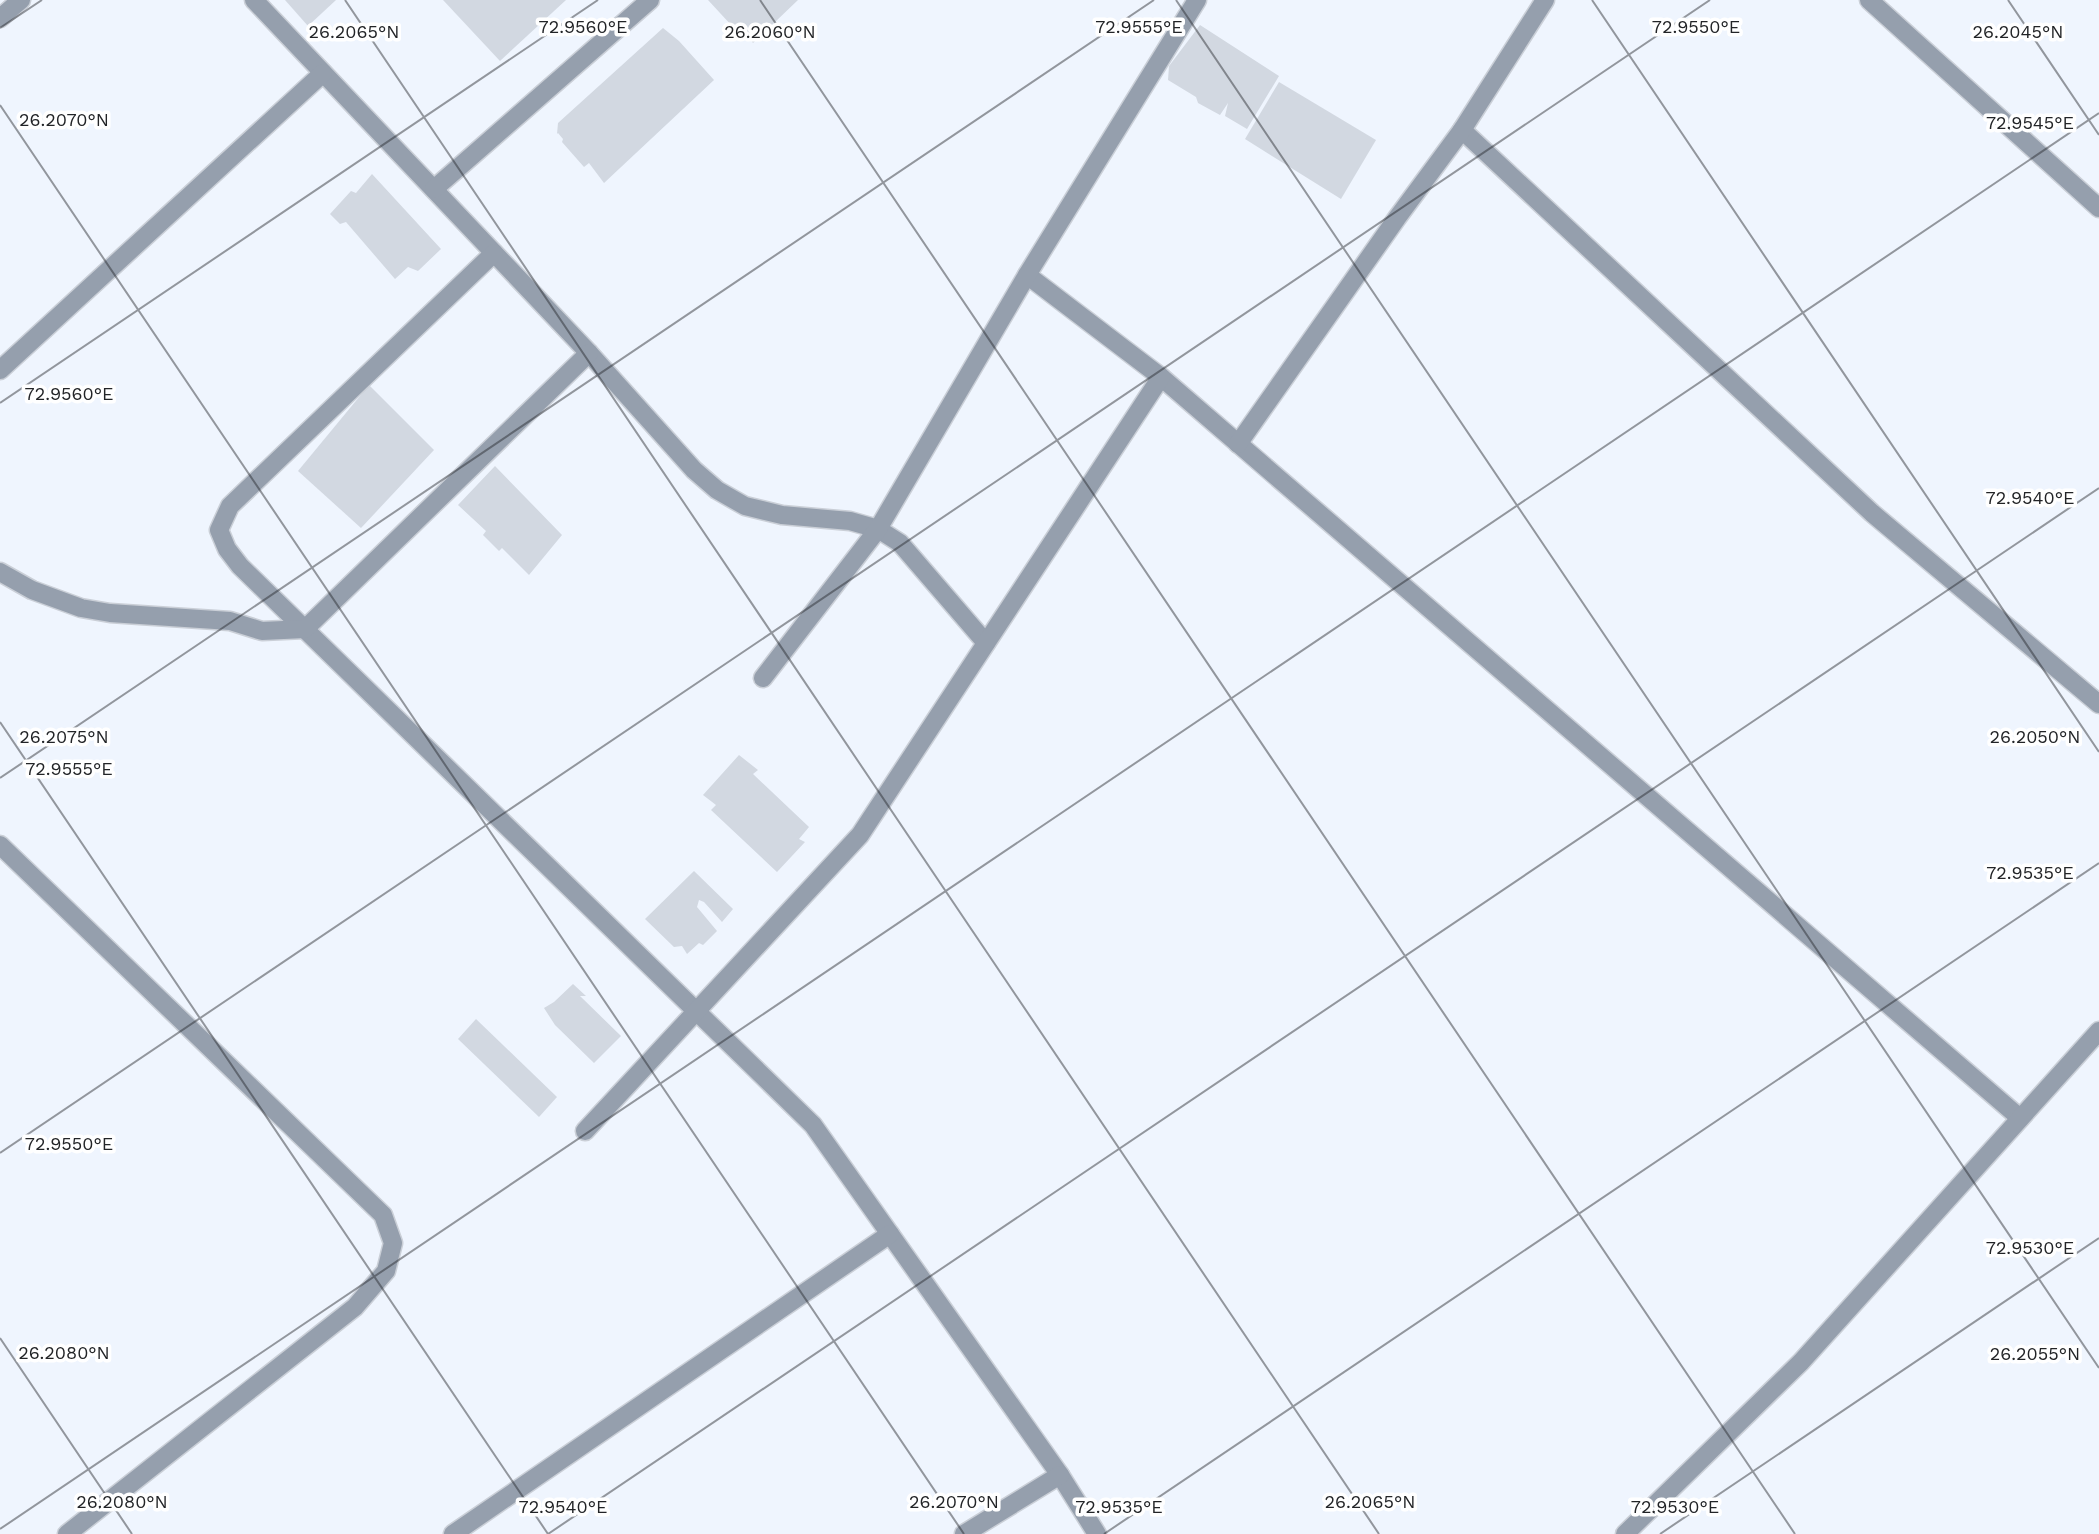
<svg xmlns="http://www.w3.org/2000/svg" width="2099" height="1534" font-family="'Work Sans',sans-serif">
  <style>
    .building { fill: #d2d8e1 }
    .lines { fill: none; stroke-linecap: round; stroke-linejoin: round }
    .minor-casing { stroke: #cacfd7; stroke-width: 21 }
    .minor { stroke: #959fad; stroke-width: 18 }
    .ticks { fill: none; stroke: #222427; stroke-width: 2; stroke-opacity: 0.45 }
    .ticks-label { font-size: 18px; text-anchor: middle; fill: #222427; stroke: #fff; stroke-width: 7; stroke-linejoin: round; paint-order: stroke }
  </style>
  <rect width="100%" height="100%" fill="#eff5fe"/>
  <!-- building -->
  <g class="building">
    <path d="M285,0H336L308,26Z"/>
    <path d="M443,0H566L500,61Z"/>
    <path d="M708,0H798L753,43L748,36L744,39Z"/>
    <path d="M1200,25L1279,76L1247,129L1225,116L1228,103L1220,115L1198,103L1196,97L1168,80L1169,66Z"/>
    <path d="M663,28L679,41L714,80L604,183L589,163L584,167L562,142L563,139L558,133L557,134L558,123Z"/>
    <path d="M1279,82L1376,140L1341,199L1245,139Z"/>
    <path d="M372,174L441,249L418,271L408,267L395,279L346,222L340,224L330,214L351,191L356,193Z"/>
    <path d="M369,385L434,450L361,528L298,471Z"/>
    <path d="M495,466L562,535L529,575L502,548L499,551L483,535L486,531L458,505Z"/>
    <path d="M739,755L758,770L753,774L809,827L799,839L805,842L777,872L711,810L716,805L703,795Z"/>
    <path d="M694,871L733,909L722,922L704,902L699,900L697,907L717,931L703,945L699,943L687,954L682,946L674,947L645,919Z"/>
    <path d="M573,984L586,996H580L621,1036L594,1063L555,1025L544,1008L554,1002Z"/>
    <path d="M476,1019L557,1097L539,1117L458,1039Z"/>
  </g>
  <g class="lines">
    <!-- minor casing -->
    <g class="minor-casing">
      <g id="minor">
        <path d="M254,0L589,353L694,470L717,490L745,506L782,515L850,521L878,529L900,543L986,643"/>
        <path d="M1869,0L2099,208"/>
        <path d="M0,18L21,0"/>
        <path d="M1462,130L1872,513L2099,704"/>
        <path d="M434,189L650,0"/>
        <path d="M494,253L230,506L219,530L227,549L240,566L813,1125L1060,1475L1097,1534"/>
        <path d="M1027,275L1161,377L2020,1118"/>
        <path d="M0,370L323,73"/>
        <path d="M1238,444L1397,218L1462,130L1545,0"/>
        <path d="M0,572L32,590L81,608L110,613L230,621L262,631L305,629L589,353"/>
        <path d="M763,678L878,529L1027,275L1197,0"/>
        <path d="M0,845L383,1215L393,1243L386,1271L355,1307L67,1534"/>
        <path d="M585,1131L860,835L1161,377"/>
        <path d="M453,1534L890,1234"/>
        <path d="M964,1534L1060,1475"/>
        <path d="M1625,1534L1801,1362L2099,1031"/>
      </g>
    </g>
    <!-- minor -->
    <use href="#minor" class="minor"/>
  </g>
  <!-- ticks -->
  <path class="ticks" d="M345,0L1379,1534M760,0L1795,1534M1176,0L2099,1368M1592,0L2099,752M2008,0L2099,135M0,28L42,0M0,105L964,1534M0,403L598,0M0,722L548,1534M0,778L1154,0M0,1153L1710,0M0,1338L132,1534M0,1529L2099,113M548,1534L2099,488M1104,1534L2099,863M1660,1534L2099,1238"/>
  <g class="ticks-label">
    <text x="583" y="33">72.9560°E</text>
    <text x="1139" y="33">72.9555°E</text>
    <text x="1696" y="33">72.9550°E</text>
    <text x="354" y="38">26.2065°N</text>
    <text x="770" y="38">26.2060°N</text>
    <text x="2018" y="38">26.2045°N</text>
    <text x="64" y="126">26.2070°N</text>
    <text x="2030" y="129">72.9545°E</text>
    <text x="69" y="400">72.9560°E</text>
    <text x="2030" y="504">72.9540°E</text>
    <text x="64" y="743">26.2075°N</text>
    <text x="2035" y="743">26.2050°N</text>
    <text x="69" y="775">72.9555°E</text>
    <text x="2030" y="879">72.9535°E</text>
    <text x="69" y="1150">72.9550°E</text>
    <text x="2030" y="1254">72.9530°E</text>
    <text x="64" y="1359">26.2080°N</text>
    <text x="2035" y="1360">26.2055°N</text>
    <text x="122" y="1508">26.2080°N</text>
    <text x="954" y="1508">26.2070°N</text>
    <text x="1370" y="1508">26.2065°N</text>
    <text x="563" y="1513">72.9540°E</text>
    <text x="1119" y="1513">72.9535°E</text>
    <text x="1675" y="1513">72.9530°E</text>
  </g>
</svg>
